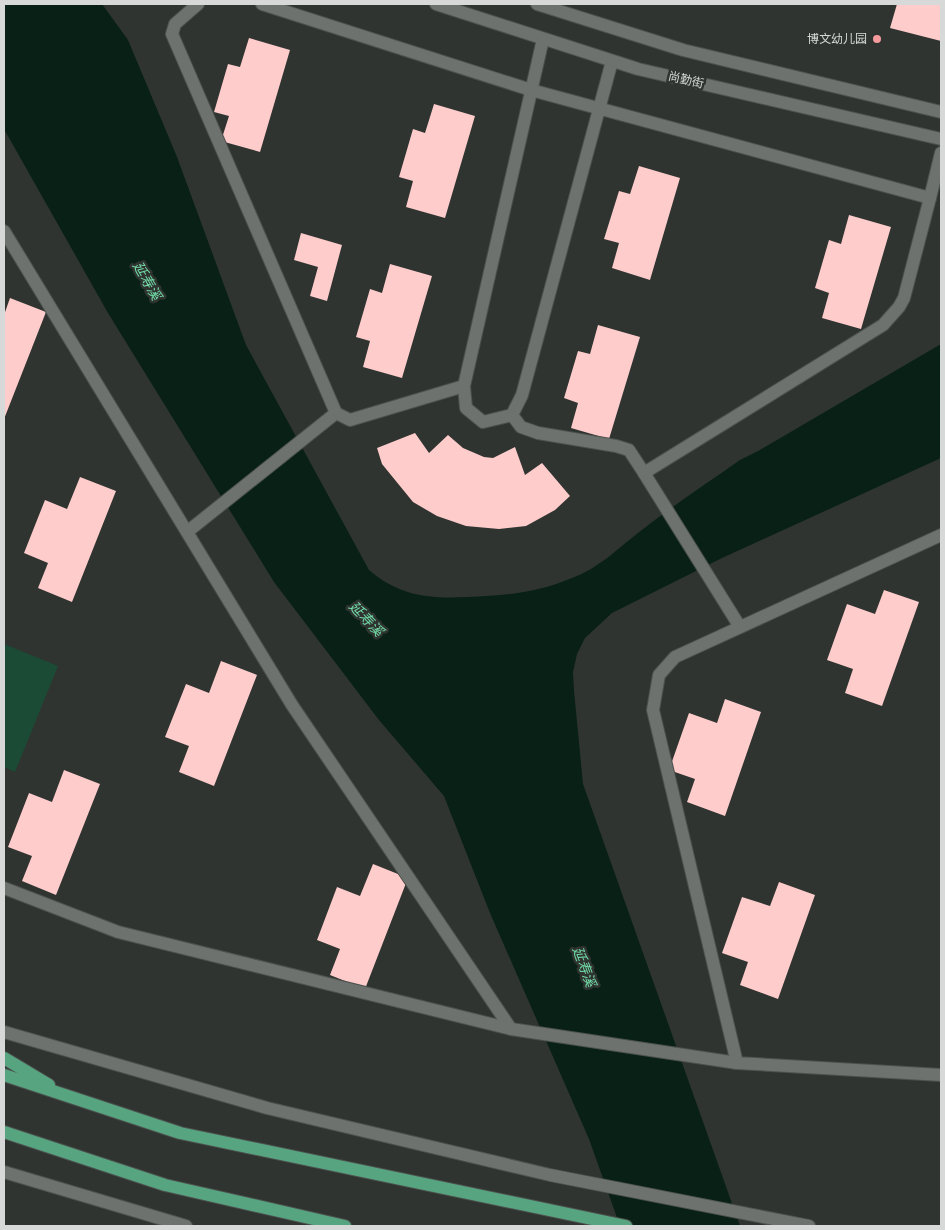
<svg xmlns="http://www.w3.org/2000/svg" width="945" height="1230" font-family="'Times New Roman','Noto Sans SC',serif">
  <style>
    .green { fill: #1b4b35 }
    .water { fill: #082015 }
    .building { fill: #fdcccb }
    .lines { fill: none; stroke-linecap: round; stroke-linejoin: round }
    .minor-casing { stroke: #4c514e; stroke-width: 14 }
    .major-casing { stroke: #4c514e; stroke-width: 14 }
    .minor { stroke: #6d726f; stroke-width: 12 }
    .major { stroke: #57a481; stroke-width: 12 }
    .poi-dot { fill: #f59b9d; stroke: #2f3431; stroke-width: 2 }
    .labels { text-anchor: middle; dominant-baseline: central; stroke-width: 5; stroke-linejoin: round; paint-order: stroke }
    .poi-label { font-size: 12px; fill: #d6d9d7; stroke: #2f3431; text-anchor: end }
    .street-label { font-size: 12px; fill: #d6d9d7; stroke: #2f3431 }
    .water-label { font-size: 14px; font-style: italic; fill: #72dca8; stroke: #2f3431 }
  </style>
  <rect width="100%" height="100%" fill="#2f3431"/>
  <!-- green -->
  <path class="green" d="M4,644L58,666L15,772L4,767Z"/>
  <!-- water -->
  <path class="water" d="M4,4H102L128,40L177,157L246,345L369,570C399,596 429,599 468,597C507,595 536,593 572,578C599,568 616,550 638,533C671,507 706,484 740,460L758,451L941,344V458L722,558L612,613L585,638L577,654L573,672L574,691L583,784L740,1226H620L589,1139L490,913L444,796L379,720L274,582L108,313L4,129Z"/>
  <!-- building -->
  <g class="building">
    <path d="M897,4H941V41L890,28Z"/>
    <path d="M249,38L290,50L260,152L221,141L229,116L214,112L228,64L240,67Z"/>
    <path d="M434,104L475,116L445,218L406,207L413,181L399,177L413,129L425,133Z"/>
    <path d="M639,166L680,178L650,280L612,268L619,243L604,239L619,191L630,194Z"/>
    <path d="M849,215L891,227L861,329L822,318L829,293L815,288L829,240L841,244Z"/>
    <path d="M301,233L342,245L327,301L310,296L318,267L294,260Z"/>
    <path d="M390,264L432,276L402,378L363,367L370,341L356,337L370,289L382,293Z"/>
    <path d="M10,298L46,312L4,419V315Z"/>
    <path d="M598,325L640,337L609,439L571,428L578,403L564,398L578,351L590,354Z"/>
    <path d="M415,433L429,453L448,435L463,448L484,457L493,458L515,447L525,475L542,463L570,496L555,510L526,526L499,529L466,526L437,516L413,502L382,464L377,448Z"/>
    <path d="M80,477L116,491L72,602L38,588L48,563L24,553L45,500L67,509Z"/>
    <path d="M884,590L919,602L882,706L845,693L853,669L827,660L847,604L875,614Z"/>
    <path d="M221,661L257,675L214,786L179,772L189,746L165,737L186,684L209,693Z"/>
    <path d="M725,699L761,712L725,816L687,802L695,779L669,770L689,713L717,723Z"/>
    <path d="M64,770L100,784L56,895L22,881L32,856L8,847L29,793L52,802Z"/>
    <path d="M373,864L408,878L365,989L330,975L340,949L317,940L337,887L360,896Z"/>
    <path d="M779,882L815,895L778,999L740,985L748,962L722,953L742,897L770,906Z"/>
  </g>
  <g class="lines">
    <!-- minor casing -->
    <g class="minor-casing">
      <g id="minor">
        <path d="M198,4L175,24L172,34L336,413L350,420L464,386"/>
        <path d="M262,4L531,90L930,198L941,153"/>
        <path d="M436,4L638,69L941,139"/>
        <path d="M537,4L683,50L941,112"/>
        <path d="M543,39L464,386L466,408L483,422L512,415L522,395L612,61"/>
        <path d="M4,231L292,705L511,1029"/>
        <path d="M512,415L521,427L538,433L616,446L629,450L644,473L883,325L899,307L904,298L930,198"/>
        <path d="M644,473L740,627"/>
        <path d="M187,532L336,413"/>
        <path d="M941,535L675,657L659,675L653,710L737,1063L941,1075"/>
        <path d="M4,888L118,932L511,1029L737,1063"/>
        <path d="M4,1032L267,1108L550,1175L809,1226"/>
        <path d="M4,1172L186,1226"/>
      </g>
    </g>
    <!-- major casing -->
    <g class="major-casing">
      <g id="major">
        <path d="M4,1058L49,1085"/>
        <path d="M4,1075L180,1133L626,1226"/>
        <path d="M4,1132L165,1185L345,1226"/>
      </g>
    </g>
    <!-- minor -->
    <use href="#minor" class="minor"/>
    <!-- major -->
    <use href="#major" class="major"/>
  </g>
  <!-- markers -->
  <circle class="poi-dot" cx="877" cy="39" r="5"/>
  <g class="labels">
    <!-- poi labels -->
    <g class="poi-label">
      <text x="867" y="39">博文幼儿园</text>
    </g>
    <!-- street labels -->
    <g class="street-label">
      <text transform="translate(686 80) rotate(13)">尚勤街</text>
    </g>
    <!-- water labels -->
    <g class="water-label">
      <text transform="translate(147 281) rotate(60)">延寿溪</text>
      <text transform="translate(366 619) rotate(46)">延寿溪</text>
      <text transform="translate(584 967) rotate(70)">延寿溪</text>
    </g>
  </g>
  <!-- border -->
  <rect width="945" height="1230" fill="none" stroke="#d6d9d7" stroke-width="10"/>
</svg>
